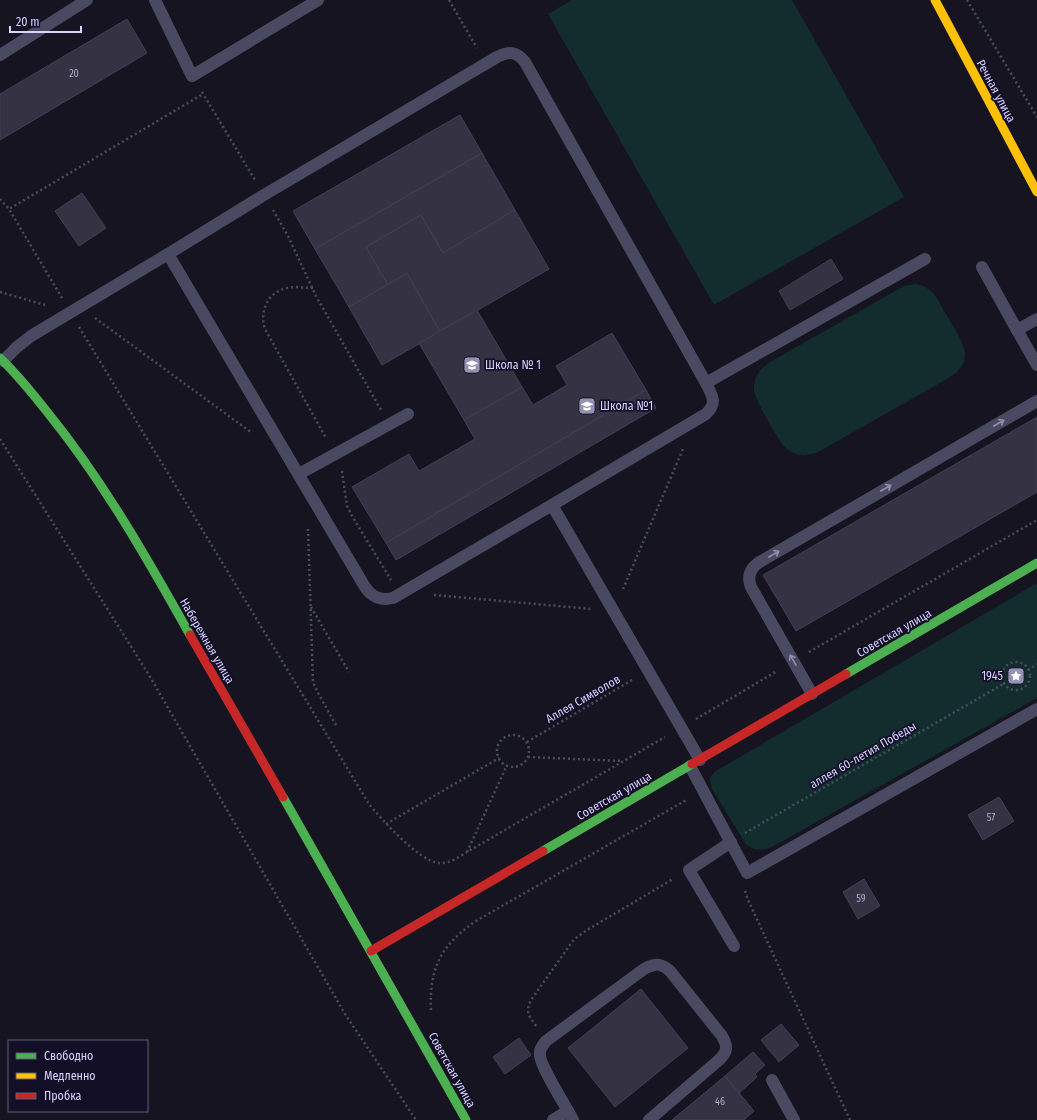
<svg xmlns="http://www.w3.org/2000/svg" width="1037" height="1120" font-family="'Fira Sans Condensed',sans-serif">
  <style>
    .green { fill: #132c2d }
    .building { fill: #343243; stroke: #433f54 }
    .lines { fill: none; stroke-linecap: round; stroke-linejoin: round }
    .path { stroke: #44505f; stroke-width: 2.5; stroke-dasharray: 2 3; stroke-linecap: butt }
    .lane { stroke: #4a4962; stroke-width: 12 }
    .fast { stroke: #4caf50; stroke-width: 9 }
    .slow { stroke: #ffc107; stroke-width: 9 }
    .jam { stroke: #c62828; stroke-width: 9 }
    .oneway { stroke: #928eb0 }
    .labels { text-anchor: middle; dominant-baseline: central; stroke-width: 3.5; stroke-linejoin: round; paint-order: stroke }
    .number-label { font-size: 10px; fill: #b0acd0 }
    .street-label { font-size: 12px; fill: #d9d4ff; stroke: #130f26 }
    .poi-label { font-size: 12px; fill: #d9d4ff; stroke: #130f26; text-anchor: start }
  </style>
  <rect width="100%" height="100%" fill="#161421"/>
  <!-- green -->
  <g class="green">
    <path d="M572,0H792L904,197L714,305L548,14Z"/>
    <path d="M915,284C923,285 930,289 935,295L961,340L965,352L964,362L961,367L957,372L947,379L820,451C810,455 803,457 793,453C789,451 785,448 783,445C777,438 754,398 754,390C753,378 760,368 770,362L897,290L905,286Z"/>
    <path d="M1037,583V698L772,847C761,851 754,851 745,843L712,789C709,780 709,777 716,771Z"/>
  </g>
  <!-- building -->
  <g class="building">
    <path d="M127,19L147,53L0,140V94Z"/>
    <path d="M460,115L482,153L315,249L293,211Z"/>
    <path d="M482,153L515,210L443,253L421,215L366,247L388,285L349,307L315,249Z"/>
    <path d="M82,193L106,228L79,246L55,211Z"/>
    <path d="M515,210L549,269L440,332L407,273L388,285L366,247L421,215L443,253Z"/>
    <path d="M831,259L843,279L790,310L779,291Z"/>
    <path d="M407,273L440,332L382,365L349,307Z"/>
    <path d="M477,310L522,387L464,420L419,343Z"/>
    <path d="M612,333L646,390L386,543L352,487L409,454L419,471L475,439L464,420L522,387L533,405L567,385L556,366Z"/>
    <path d="M646,390L656,408L396,560L386,543Z"/>
    <path d="M1037,417V492L796,631L763,575Z"/>
    <path d="M999,797L1014,821L983,840L968,815Z"/>
    <path d="M864,879L880,906L858,919L843,892Z"/>
    <path d="M641,989L688,1048L615,1107L568,1048Z"/>
    <path d="M781,1024L799,1045L779,1062L761,1040Z"/>
    <path d="M519,1038L531,1055L505,1074L493,1057Z"/>
    <path d="M753,1052L765,1065L755,1074L757,1077L739,1093L725,1076Z"/>
    <path d="M725,1076L754,1111L744,1120H672Z"/>
  </g>
  <g class="lines">
    <!-- path -->
    <g class="path">
      <path d="M449,0L477,48"/>
      <path d="M967,0L1037,117"/>
      <path d="M202,92L255,180"/>
      <path d="M0,199L9,209"/>
      <path d="M273,210L288,236L316,296L381,410"/>
      <path d="M313,288C304,288 296,286 287,288C268,292 259,311 265,329L326,438"/>
      <path d="M0,292L45,305"/>
      <path d="M62,298L9,209L203,94"/>
      <path d="M95,318L252,433"/>
      <path d="M79,327L369,804C381,819 420,862 439,863C449,864 459,857 467,852L665,737"/>
      <path d="M0,439L149,675L345,1014L416,1120"/>
      <path d="M342,471L347,506L352,516L391,580"/>
      <path d="M308,529L313,682L318,693L337,727"/>
      <path d="M623,589L683,449"/>
      <path d="M434,595L592,609"/>
      <path d="M311,607L349,672"/>
      <path d="M809,652L1037,520"/>
      <circle cx="1016" cy="676" r="14"/>
      <path d="M1028,670L1037,664"/>
      <path d="M696,719L777,671"/>
      <circle cx="513" cy="751" r="16"/>
      <path d="M527,742L632,680"/>
      <path d="M528,757L622,761"/>
      <path d="M386,824L499,758"/>
      <path d="M745,833L1005,683"/>
      <path d="M467,852L507,765"/>
      <path d="M745,891L748,900L850,1120"/>
      <path d="M431,1010C429,968 441,945 476,921L688,799"/>
      <path d="M536,1026C529,1016 525,1012 531,1000L572,942L576,938L587,930L673,879"/>
    </g>
    <!-- lane -->
    <g class="lane">
      <path d="M155,0L192,76L318,0"/>
      <path d="M0,55L87,0"/>
      <path d="M168,254L264,195L497,57C509,51 516,51 525,62L706,383C712,396 718,402 706,414L552,505"/>
      <path d="M982,267L1017,330L1037,319"/>
      <path d="M1017,330L1037,365"/>
      <path d="M3,361L17,347L31,336L168,254L365,587C372,597 380,601 393,598L552,505L700,760"/>
      <path d="M706,383L925,259"/>
      <path d="M299,474L408,414"/>
      <path d="M812,694L751,587C747,577 750,569 758,563L1037,401"/>
      <path d="M690,766L747,873L1037,709"/>
      <path d="M731,842L689,870L734,946"/>
      <path d="M772,1080L794,1120"/>
      <path d="M568,1111C562,1100 540,1065 540,1055C539,1050 542,1046 546,1041L644,969C655,963 661,963 670,971L722,1036C728,1047 728,1051 719,1060L649,1120"/>
      <path d="M553,1120L568,1111L573,1120"/>
    </g>
    <!-- fast -->
    <g class="fast">
      <path d="M0,358C18,375 33,394 48,413C103,481 147,558 190,635"/>
      <path d="M846,674L1037,563"/>
      <path d="M283,797L466,1120"/>
      <path d="M543,851L692,764"/>
    </g>
    <!-- slow -->
    <path class="slow" d="M935,0L1037,192"/>
    <!-- jam -->
    <g class="jam">
      <path d="M190,635L283,797"/>
      <path d="M692,764L846,674"/>
      <path d="M371,951L543,851"/>
    </g>
  </g>
  <!-- one-way arrows -->
  <defs><path id="oneway-shaft" d="M-6 0H5M1.5-3L5.5 0L1.5 3" fill="none" stroke-width="1.6" stroke-linecap="round" stroke-linejoin="round"/></defs>
  <g class="oneway">
    <use href="#oneway-shaft" transform="translate(999 423) rotate(-30)"/>
    <use href="#oneway-shaft" transform="translate(886 488) rotate(-30)"/>
    <use href="#oneway-shaft" transform="translate(774 554) rotate(-30)"/>
    <use href="#oneway-shaft" transform="translate(793 660) rotate(-120)"/>
  </g>
  <!-- icons -->
  <defs>
    <g id="school-square" transform="scale(0.9)"><rect x="-9" y="-9" width="18" height="18" rx="4" fill="#9591b1" stroke="#130f26"/><path d="M0-5L7-2L0 1L-7-2ZM-4 1L0 2.5L4 1V4Q0 6-4 4Z" fill="#fff"/></g>
    <g id="sight-square" transform="scale(0.9)"><rect x="-9" y="-9" width="18" height="18" rx="4" fill="#9591b1" stroke="#130f26"/><path d="M0-6L1.8-2.2L6-1.7L2.9 1.2L3.7 5.4L0 3.3L-3.7 5.4L-2.9 1.2L-6-1.7L-1.8-2.2Z" fill="#fff"/></g>
  </defs>
  <g fill-rule="evenodd">
    <use href="#school-square" x="472" y="365"/>
    <use href="#school-square" x="587" y="406"/>
    <use href="#sight-square" x="1016" y="676"/>
  </g>
  <g class="labels">
    <!-- number labels -->
    <g class="number-label">
      <text x="74" y="74">20</text>
      <text x="991" y="818">57</text>
      <text x="861" y="899">59</text>
      <text x="720" y="1102">46</text>
    </g>
    <!-- street labels -->
    <g class="street-label">
      <text transform="translate(996 91) rotate(62)">Речная улица</text>
      <text transform="translate(894 633) rotate(-30)">Советская улица</text>
      <text transform="translate(207 641) rotate(60)">Набережная улица</text>
      <text transform="translate(583 699) rotate(-30)">Аллея Символов</text>
      <text transform="translate(863 755) rotate(-30)">аллея 60-летия Победы</text>
      <text transform="translate(614 796) rotate(-30)">Советская улица</text>
      <text transform="translate(452 1070) rotate(61)">Советская улица</text>
    </g>
    <!-- poi labels -->
    <g class="poi-label">
      <text x="485" y="365">Школа № 1</text>
      <text x="600" y="406">Школа №1</text>
      <text x="1003" y="676" text-anchor="end">1945</text>
    </g>
  </g>
  <!-- legend -->
  <rect x="8" y="1040" width="140" height="72" fill="#130f26" stroke="#625e7d"/>
  <rect x="16" y="1053" width="20" height="6" fill="#4caf50" stroke="#625e7d"/>
  <text x="44" y="1060" font-size="12" fill="#d9d4ff">Свободно</text>
  <rect x="16" y="1073" width="20" height="6" fill="#ffc107" stroke="#625e7d"/>
  <text x="44" y="1080" font-size="12" fill="#d9d4ff">Медленно</text>
  <rect x="16" y="1093" width="20" height="6" fill="#c62828" stroke="#625e7d"/>
  <text x="44" y="1100" font-size="12" fill="#d9d4ff">Пробка</text>
  <!-- scale -->
  <path d="M10 26v6h71v-6" fill="none" stroke="#d9d4ff" stroke-width="2"/>
  <text x="16" y="26" font-size="12" fill="#d9d4ff" stroke="#130f26" stroke-width="3" paint-order="stroke">20 m</text>
</svg>
